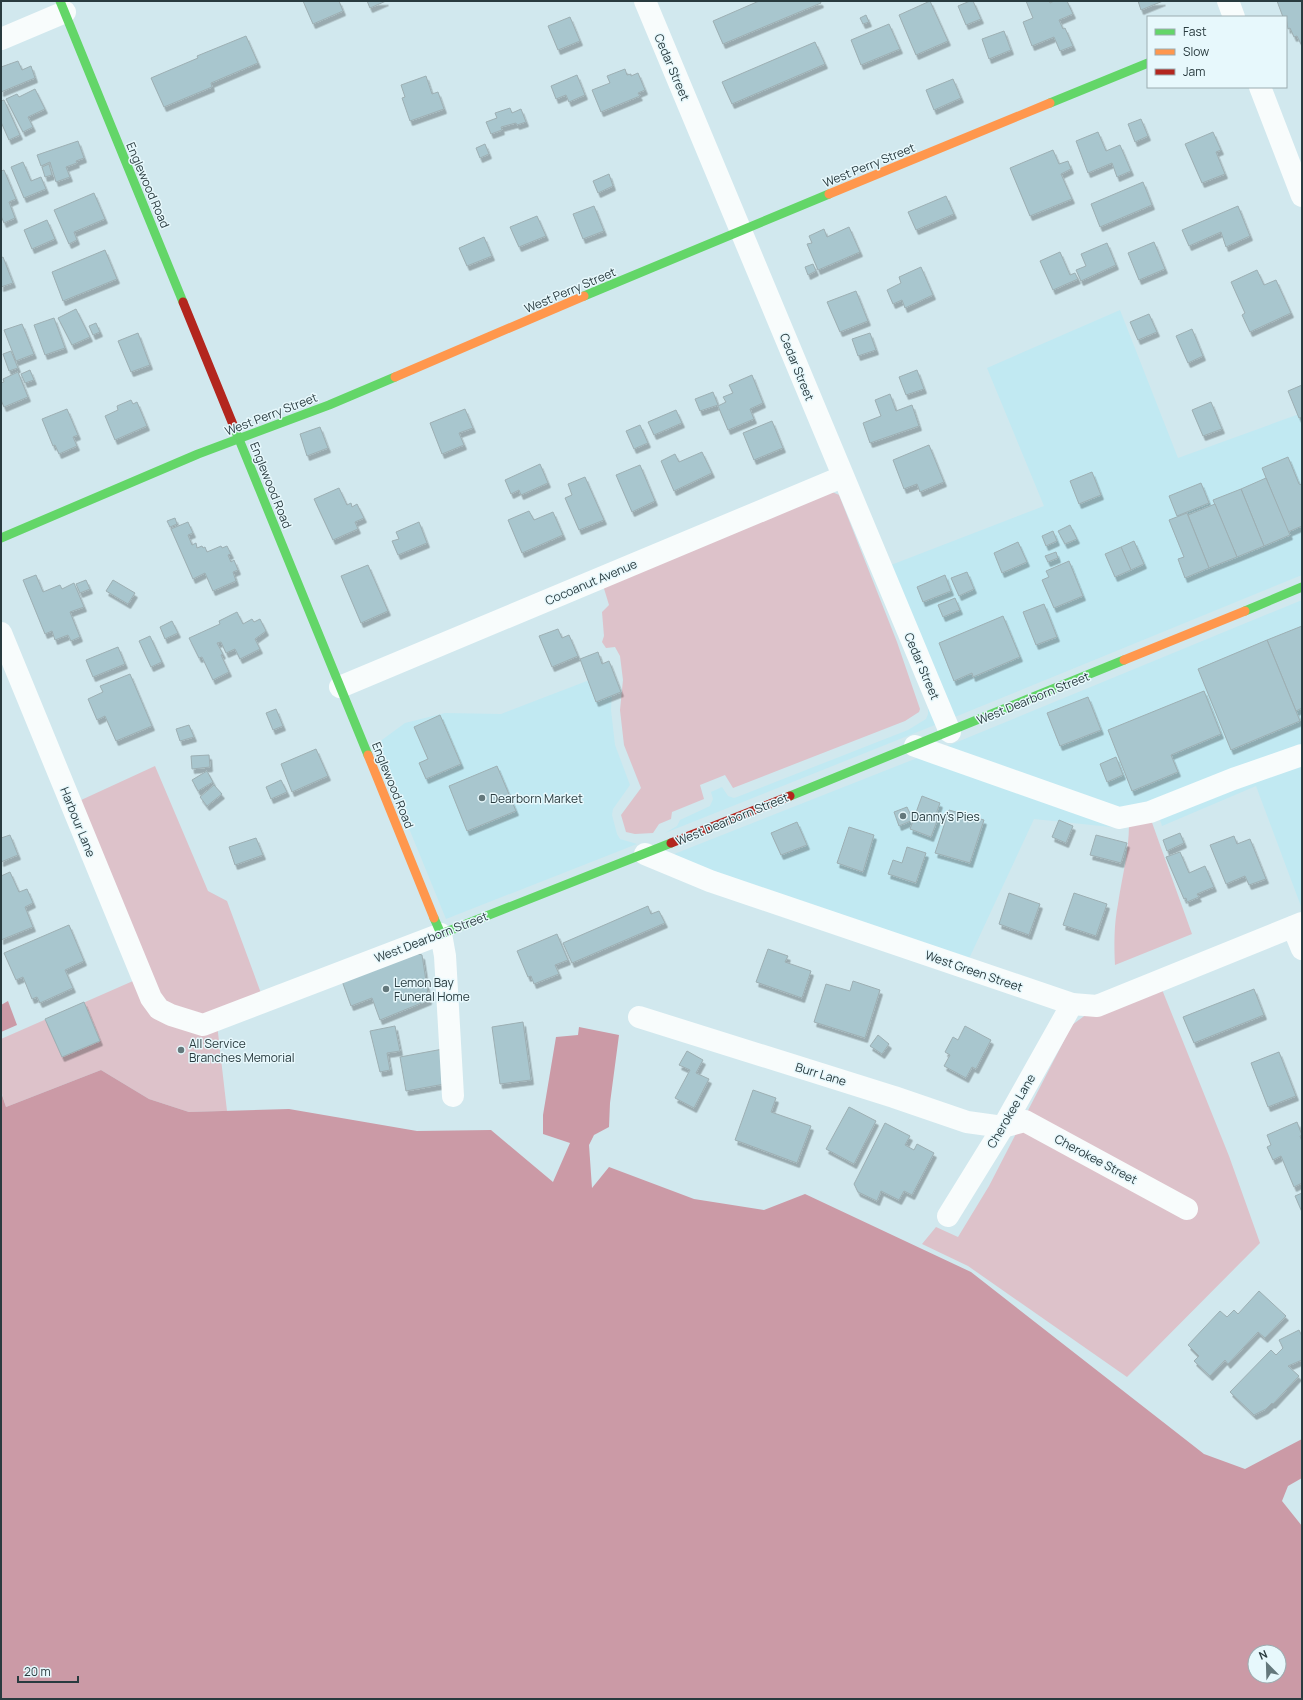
<svg xmlns="http://www.w3.org/2000/svg" width="1303" height="1700" font-family="Manrope,sans-serif">
  <style>
    .built { fill: #c1e9f2 }
    .green { fill: #ddc2ca }
    .water { fill: #cb9aa6; fill-rule: evenodd }
    .building { fill: #a8c6ce; stroke: #9dafb3; filter: url(#shadow) }
    .lines { fill: none; stroke-linecap: round; stroke-linejoin: round }
    .street { stroke: #f8fcfc; stroke-width: 22 }
    .fast { stroke: #63d668; stroke-width: 9 }
    .slow { stroke: #ff974d; stroke-width: 9 }
    .jam { stroke: #b3261e; stroke-width: 9 }
    .poi-dot { fill: #64787c; stroke: #e7f8fc; stroke-width: 1.5 }
    .labels { text-anchor: middle; dominant-baseline: central; stroke-width: 3; stroke-linejoin: round; paint-order: stroke }
    .street-label { font-size: 12px; fill: #293b3f; stroke: #e7f8fc }
    .poi-label { font-size: 12px; fill: #293b3f; stroke: #e7f8fc; text-anchor: start }
  </style>
  <defs>
    <filter id="shadow"><feDropShadow dx="2.5" dy="4.5" stdDeviation="0" flood-color="#0004"/></filter>
  </defs>
  <rect width="100%" height="100%" fill="#d1e8ee"/>
  <!-- built -->
  <g class="built">
    <path d="M1120,310L1178,458L1302,413V575L945,721L665,833L677,826L680,820L710,806L713,799L711,792L722,787L728,796L734,798L737,797L908,730L926,719L928,714V707L878,570L1044,506L987,368Z"/>
    <path d="M1302,600V909L1256,786L1162,826L1158,814L1120,828L1034,819L967,963L664,858L945,747Z"/>
    <path d="M613,671L611,710L615,745L630,785L613,809L612,815L617,834L620,839L637,844L446,919L375,745L405,723L445,713L501,714Z"/>
  </g>
  <!-- green -->
  <g class="green">
    <path d="M830,491L839,495L897,642L920,709L919,712L905,721L733,788L725,775L700,785L704,799L672,812L671,819L659,824L653,833L635,834L626,832L621,815L641,788L624,745L620,710L623,680L620,656L615,647L606,648L602,642L604,636L602,612L609,605L602,582Z"/>
    <path d="M155,766L208,891L227,901L265,1004L217,1024L227,1111L189,1112L149,1099L101,1070L6,1107L1,1091V1039L133,981L79,801Z"/>
    <path d="M1150,817L1192,934L1115,965C1114,944 1114,924 1118,904C1122,877 1129,852 1129,824Z"/>
    <path d="M1161,987L1229,1156L1260,1243L1127,1377L968,1266L922,1244L936,1227L958,1237L989,1186L1072,1025L1087,1014Z"/>
  </g>
  <!-- water -->
  <g class="water">
    <path d="M8,1001L17,1025L1,1032V1005Z"/>
    <path d="M579,1027L619,1035L610,1103L609,1127L594,1135L589,1145L592,1188L609,1167L694,1199L764,1210L805,1194L971,1272L1204,1454L1245,1469L1302,1439V1478L1288,1486L1282,1501L1302,1526V1699H1V1092L6,1107L101,1070L149,1099L189,1112L289,1109L417,1131L491,1130L553,1182L570,1143L543,1134V1115L556,1037L578,1035ZM1255,1652H1279V1676H1255Z"/>
  </g>
  <!-- building -->
  <g class="building">
    <path d="M303,1H339L343,11L313,24Z"/>
    <path d="M367,1H386L370,8Z"/>
    <path d="M759,1H820L821,3L723,44L713,21Z"/>
    <path d="M930,1L948,41L916,55L899,15Z"/>
    <path d="M970,1H973L981,19L966,25L958,6Z"/>
    <path d="M1026,1H1049L1050,3L1054,1H1067L1073,14L1059,20L1063,29L1065,28L1073,46L1060,51L1054,37L1032,46L1023,22L1033,18Z"/>
    <path d="M1138,1H1163L1141,10Z"/>
    <path d="M1277,1H1302V46L1297,36L1294,37L1290,28L1288,29L1286,17H1283Z"/>
    <path d="M866,15L869,22L863,24L860,18Z"/>
    <path d="M570,17L580,41L558,50L548,26Z"/>
    <path d="M889,24L900,49L861,65L851,40Z"/>
    <path d="M1004,31L1011,50L989,59L982,39Z"/>
    <path d="M246,36L258,63L211,83L212,87L164,107L151,78L198,58L197,56Z"/>
    <path d="M815,42L825,64L732,104L722,82Z"/>
    <path d="M18,61L22,70L31,66L35,78L1,92V67Z"/>
    <path d="M625,69L627,75L631,74V76L638,73L645,90L638,93L640,96L601,112L592,90L610,83L607,76Z"/>
    <path d="M577,75L585,95L569,102L566,95L556,99L551,86Z"/>
    <path d="M426,76L432,94L438,92L444,109L410,121L402,98L405,97L401,85Z"/>
    <path d="M953,79L961,98L934,110L926,90Z"/>
    <path d="M35,89L45,109L28,117L33,127L23,132L6,99L17,94L19,97Z"/>
    <path d="M4,100L20,135L9,140L1,122V101Z"/>
    <path d="M510,108L512,113L521,109L526,122L517,125L516,123L501,127L502,130L491,134L486,122L497,118L495,113Z"/>
    <path d="M1141,119L1148,136L1135,142L1128,124Z"/>
    <path d="M1098,132L1106,151L1120,145L1131,171L1117,177L1112,163L1088,173L1076,141Z"/>
    <path d="M1213,132L1221,150L1216,152L1225,174L1202,183L1185,144Z"/>
    <path d="M78,141L84,158L76,161L77,163L66,167L70,177L56,182L50,162L41,166L37,155Z"/>
    <path d="M485,144L489,154L480,158L476,148Z"/>
    <path d="M1053,150L1059,164L1068,161L1071,169L1061,174L1072,199L1030,216L1010,168Z"/>
    <path d="M23,162L31,181L41,177L46,189L24,198L11,167Z"/>
    <path d="M49,164L52,175L45,177L42,167Z"/>
    <path d="M4,170L16,199L9,202L15,218L4,223L1,216V171Z"/>
    <path d="M609,174L613,186L598,193L593,181Z"/>
    <path d="M1143,182L1152,205L1100,227L1091,204Z"/>
    <path d="M94,193L105,219L74,232L77,240L69,244L54,210Z"/>
    <path d="M946,196L954,214L916,230L908,212Z"/>
    <path d="M594,206L604,231L583,239L573,214Z"/>
    <path d="M1238,206L1250,236L1226,247L1221,232L1189,246L1182,230Z"/>
    <path d="M537,216L546,236L519,247L510,227Z"/>
    <path d="M47,220L55,239L32,249L24,230Z"/>
    <path d="M849,227L860,252L818,270L807,244L812,243L809,236L824,229L827,237Z"/>
    <path d="M484,237L492,256L467,266L459,248Z"/>
    <path d="M1154,242L1165,269L1139,280L1128,253Z"/>
    <path d="M1107,243L1116,265L1081,281L1076,270L1086,266L1081,254Z"/>
    <path d="M105,250L117,279L63,301L52,272Z"/>
    <path d="M1060,252L1070,275L1075,273L1078,279L1053,290L1040,261Z"/>
    <path d="M3,257L13,283L1,287V258Z"/>
    <path d="M813,264L816,271L808,275L805,267Z"/>
    <path d="M921,267L933,295L905,308L902,300L893,304L887,290L901,283L899,277Z"/>
    <path d="M1257,270L1264,285L1276,280L1291,313L1250,332L1242,315L1245,313L1231,282Z"/>
    <path d="M856,291L868,321L840,332L827,302Z"/>
    <path d="M76,309L90,337L72,345L58,318Z"/>
    <path d="M1149,314L1157,332L1138,340L1130,322Z"/>
    <path d="M54,318L65,348L45,355L34,325Z"/>
    <path d="M96,323L100,332L93,335L89,326Z"/>
    <path d="M22,324L34,354L16,361L4,330Z"/>
    <path d="M1192,329L1203,356L1188,363L1176,336Z"/>
    <path d="M138,333L150,365L131,372L118,341Z"/>
    <path d="M870,333L876,350L858,356L852,339Z"/>
    <path d="M11,351L18,368L9,371L3,354Z"/>
    <path d="M30,370L34,380L25,383L21,374Z"/>
    <path d="M917,370L924,389L906,395L899,377Z"/>
    <path d="M18,372L28,397L4,407L1,400V383L4,382L3,379Z"/>
    <path d="M752,375L763,403L750,409L754,419L728,430L718,406L726,402L723,397L733,393L729,385Z"/>
    <path d="M1302,385V417L1299,418L1288,391Z"/>
    <path d="M713,392L718,405L700,411L695,399Z"/>
    <path d="M890,394L896,411L912,405L919,426L870,443L863,423L881,416L875,400Z"/>
    <path d="M131,400L133,404L137,402L147,426L115,440L105,416L118,410L117,406Z"/>
    <path d="M1211,402L1222,429L1203,436L1192,410Z"/>
    <path d="M67,409L78,435L73,437L77,446L59,454L55,445L53,446L42,419Z"/>
    <path d="M465,409L473,428L459,433L464,445L442,454L430,423Z"/>
    <path d="M676,410L682,423L654,435L648,422Z"/>
    <path d="M772,421L783,448L754,460L743,433Z"/>
    <path d="M640,425L648,443L634,449L626,431Z"/>
    <path d="M320,427L328,448L307,456L300,434Z"/>
    <path d="M929,445L944,482L920,492L917,484L904,489L893,460Z"/>
    <path d="M702,452L712,473L674,491L661,461L675,454L679,462Z"/>
    <path d="M1288,457L1299,484L1302,485V526L1288,532L1262,468Z"/>
    <path d="M540,464L548,483L521,495L519,490L511,494L505,480Z"/>
    <path d="M640,465L655,501L632,512L616,475Z"/>
    <path d="M1092,472L1101,495L1079,504L1070,481Z"/>
    <path d="M585,477L604,520L579,530L565,498L572,495L568,484Z"/>
    <path d="M1266,478L1290,535L1264,546L1241,489Z"/>
    <path d="M1201,483L1209,503L1177,516L1169,496Z"/>
    <path d="M339,488L347,505L351,503L352,507L357,504L364,518L355,522L358,529L333,540L314,499Z"/>
    <path d="M1241,489L1264,546L1237,557L1213,500Z"/>
    <path d="M1215,504L1237,557L1209,568L1188,515Z"/>
    <path d="M529,511L534,520L553,512L563,535L522,553L508,520Z"/>
    <path d="M1187,513L1209,568L1185,578L1178,559L1184,557L1169,520Z"/>
    <path d="M175,518L177,524L170,527L167,521Z"/>
    <path d="M188,522L193,533L188,535L192,545L196,543L197,548L202,546L203,548L205,547L207,552L221,546L222,548L227,546L231,554L228,555L231,562L234,560L238,570L233,572L236,581L213,591L205,573L193,579L171,529Z"/>
    <path d="M419,522L427,543L398,555L392,541L399,539L396,532Z"/>
    <path d="M1070,525L1077,539L1065,544L1058,531Z"/>
    <path d="M1053,531L1057,541L1046,546L1042,536Z"/>
    <path d="M1134,541L1144,564L1131,570L1121,547Z"/>
    <path d="M1018,542L1027,562L1002,573L994,553Z"/>
    <path d="M1121,547L1131,570L1115,577L1105,554Z"/>
    <path d="M1056,552L1058,558L1048,562L1045,556Z"/>
    <path d="M1069,561L1083,596L1054,608L1042,580L1049,577L1046,571Z"/>
    <path d="M368,565L388,611L361,623L341,576Z"/>
    <path d="M967,572L974,589L959,596L951,578Z"/>
    <path d="M36,575L43,592L60,585L62,589L74,583L84,607L70,612L80,637L71,641L68,635L55,640L52,631L45,634L23,580Z"/>
    <path d="M945,575L951,591L923,602L917,587Z"/>
    <path d="M86,580L90,589L80,593L76,584Z"/>
    <path d="M113,580L135,593L128,604L106,591Z"/>
    <path d="M955,598L960,610L943,617L938,605Z"/>
    <path d="M1044,604L1057,637L1036,645L1023,612Z"/>
    <path d="M237,612L243,624L252,619L254,622L260,619L266,631L255,639L260,649L240,659L235,649L226,653L221,642L217,643L223,654L221,655L229,672L213,680L202,657L199,658L189,638L220,624L219,621Z"/>
    <path d="M1003,616L1020,657L973,677L972,673L954,681L939,643Z"/>
    <path d="M172,621L178,633L165,639L160,627Z"/>
    <path d="M1302,626V708L1296,711L1267,640Z"/>
    <path d="M558,629L562,638L569,635L578,656L552,667L539,636Z"/>
    <path d="M150,636L162,662L151,667L139,641Z"/>
    <path d="M1267,640L1300,721L1231,750L1198,669Z"/>
    <path d="M118,647L125,664L93,677L86,660Z"/>
    <path d="M598,652L602,664L609,661L621,692L596,702L580,659Z"/>
    <path d="M130,674L152,726L116,741L105,716L97,720L88,699L103,692L100,686Z"/>
    <path d="M1204,691L1221,734L1171,755L1178,772L1132,791L1108,730Z"/>
    <path d="M1088,697L1101,730L1060,746L1047,713Z"/>
    <path d="M276,709L283,726L273,730L266,713Z"/>
    <path d="M440,715L461,764L426,779L419,763L428,759L414,727Z"/>
    <path d="M189,725L194,737L180,741L176,729Z"/>
    <path d="M316,749L328,776L292,792L281,764Z"/>
    <path d="M209,755L210,767L192,769L191,756Z"/>
    <path d="M1116,757L1123,775L1107,782L1100,764Z"/>
    <path d="M497,766L516,811L467,831L449,786Z"/>
    <path d="M207,771L213,782L198,791L192,780Z"/>
    <path d="M281,780L287,792L271,799L266,787Z"/>
    <path d="M214,785L222,794L207,806L200,797Z"/>
    <path d="M922,796L940,803L936,814L939,816L931,837L910,829Z"/>
    <path d="M907,807L913,820L899,826L894,812Z"/>
    <path d="M949,810L984,820L970,863L935,853Z"/>
    <path d="M1059,820L1073,826L1066,843L1052,837Z"/>
    <path d="M797,822L807,845L781,855L771,833Z"/>
    <path d="M849,827L874,835L863,872L837,863Z"/>
    <path d="M1180,833L1184,843L1167,851L1163,840Z"/>
    <path d="M10,835L18,855L1,862V838Z"/>
    <path d="M1096,835L1127,843L1121,863L1090,855Z"/>
    <path d="M1234,836L1237,844L1250,839L1266,879L1249,885L1245,876L1226,884L1210,845Z"/>
    <path d="M256,838L263,855L235,865L229,847Z"/>
    <path d="M907,847L926,853L916,883L888,874L893,860L902,863Z"/>
    <path d="M1180,852L1189,873L1205,866L1214,887L1197,894L1199,897L1187,902L1186,898L1184,899L1166,857Z"/>
    <path d="M10,872L19,892L27,889L33,903L25,907L33,927L1,940V876Z"/>
    <path d="M1009,893L1040,904L1029,935L999,924Z"/>
    <path d="M1074,893L1107,904L1096,936L1063,925Z"/>
    <path d="M648,906L651,914L659,911L665,923L572,963L563,943Z"/>
    <path d="M69,925L84,961L65,970L73,988L40,1003L37,997L32,999L23,977L16,980L4,953Z"/>
    <path d="M557,934L568,960L555,965L559,974L534,984L531,976L528,977L517,951Z"/>
    <path d="M768,949L788,956L785,962L811,971L802,998L756,982Z"/>
    <path d="M413,952L422,955L429,1000L380,1020L372,998L351,1006L342,981Z"/>
    <path d="M853,981L880,990L865,1038L814,1022L826,984L850,991Z"/>
    <path d="M1254,989L1264,1015L1194,1043L1183,1017Z"/>
    <path d="M84,1002L100,1041L62,1057L45,1019Z"/>
    <path d="M523,1022L531,1080L500,1084L492,1027Z"/>
    <path d="M395,1026L400,1051L387,1053L390,1070L380,1072L370,1031Z"/>
    <path d="M965,1026L991,1040L976,1069L972,1067L966,1078L944,1066L950,1055L945,1052L953,1037L958,1040Z"/>
    <path d="M878,1035L889,1044L882,1054L870,1046Z"/>
    <path d="M443,1049L450,1083L406,1091L400,1057Z"/>
    <path d="M687,1051L703,1060L696,1073L709,1079L694,1108L675,1098L690,1070L679,1065Z"/>
    <path d="M1279,1052L1296,1096L1268,1107L1251,1063Z"/>
    <path d="M753,1090L776,1098L771,1112L811,1126L797,1163L735,1140Z"/>
    <path d="M849,1107L876,1121L854,1164L826,1149Z"/>
    <path d="M1297,1122L1302,1135L1300,1136L1302,1142V1183L1294,1187L1281,1156L1273,1160L1267,1147L1271,1145L1267,1135Z"/>
    <path d="M885,1123L910,1136L905,1145L914,1150L917,1144L934,1153L912,1195L904,1191L899,1200L881,1191L877,1201L858,1192L854,1184Z"/>
    <path d="M1302,1193V1212L1295,1196Z"/>
    <path d="M1259,1291L1286,1316L1265,1338L1258,1332L1228,1364L1225,1360L1210,1376L1194,1361L1199,1356L1188,1345L1220,1311L1227,1317L1234,1310L1238,1314Z"/>
    <path d="M1299,1330L1302,1336V1360L1288,1366L1299,1376L1273,1404L1272,1403L1266,1409L1254,1415L1230,1392L1271,1350L1276,1355L1283,1348L1279,1340Z"/>
  </g>
  <g class="lines">
    <!-- street -->
    <g class="street">
      <path d="M645,1L950,732"/>
      <path d="M1228,1L1234,17"/>
      <path d="M1,39L65,12"/>
      <path d="M1260,87L1302,196"/>
      <path d="M1,633L151,998L159,1009L171,1015L203,1025L441,934L445,956L453,1096"/>
      <path d="M340,687L842,477"/>
      <path d="M915,746L1119,818L1150,812L1233,779L1302,755"/>
      <path d="M645,854L710,881L1072,1004L1097,1006L1302,923"/>
      <path d="M1293,927L1302,949"/>
      <path d="M639,1017L894,1097L967,1122L1003,1127L1025,1121L1187,1209"/>
      <path d="M948,1216L1003,1127L1072,1004"/>
    </g>
    <!-- fast -->
    <g class="fast">
      <path d="M60,1L183,302"/>
      <path d="M1050,103L1148,63"/>
      <path d="M584,296L829,194"/>
      <path d="M234,427L368,755"/>
      <path d="M1,538L198,454L329,405L395,377"/>
      <path d="M1245,611L1302,587"/>
      <path d="M790,796L1124,660"/>
      <path d="M434,918L441,934L671,843"/>
    </g>
    <!-- slow -->
    <g class="slow">
      <path d="M829,194L1050,103"/>
      <path d="M395,377L584,296"/>
      <path d="M1124,660L1245,611"/>
      <path d="M368,755L434,918"/>
    </g>
    <!-- jam -->
    <g class="jam">
      <path d="M183,302L234,427"/>
      <path d="M671,843L790,796"/>
    </g>
  </g>
  <!-- markers -->
  <g class="poi-dot">
    <circle cx="482" cy="798" r="4"/>
    <circle cx="903" cy="816" r="4"/>
    <circle cx="386" cy="989" r="4"/>
    <circle cx="181" cy="1050" r="4"/>
  </g>
  <g class="labels">
    <!-- street labels -->
    <g class="street-label">
      <text transform="translate(672 67) rotate(67)">Cedar Street</text>
      <text transform="translate(869 165) rotate(-22)">West Perry Street</text>
      <text transform="translate(148 185) rotate(67)">Englewood Road</text>
      <text transform="translate(570 290) rotate(-23)">West Perry Street</text>
      <text transform="translate(797 367) rotate(68)">Cedar Street</text>
      <text transform="translate(271 414) rotate(-21)">West Perry Street</text>
      <text transform="translate(271 485) rotate(68)">Englewood Road</text>
      <text transform="translate(591 582) rotate(-23)">Cocoanut Avenue</text>
      <text transform="translate(922 666) rotate(67)">Cedar Street</text>
      <text transform="translate(1033 698) rotate(-22)">West Dearborn Street</text>
      <text transform="translate(393 785) rotate(68)">Englewood Road</text>
      <text transform="translate(732 819) rotate(-22)">West Dearborn Street</text>
      <text transform="translate(78 822) rotate(68)">Harbour Lane</text>
      <text transform="translate(431 937) rotate(-21)">West Dearborn Street</text>
      <text transform="translate(974 971) rotate(19)">West Green Street</text>
      <text transform="translate(821 1074) rotate(17)">Burr Lane</text>
      <text transform="translate(1011 1111) rotate(-60)">Cherokee Lane</text>
      <text transform="translate(1096 1159) rotate(28)">Cherokee Street</text>
    </g>
    <!-- poi labels -->
    <g class="poi-label">
      <text x="490" y="798">Dearborn Market</text>
      <text x="911" y="816">Danny's Pies</text>
      <text x="394" y="982">Lemon Bay<tspan x="394" dy="14">Funeral Home</tspan></text>
      <text x="189" y="1043">All Service<tspan x="189" dy="14">Branches Memorial</tspan></text>
    </g>
  </g>
  <!-- border -->
  <rect width="1303" height="1700" fill="none" stroke="#293b3f" stroke-width="4"/>
  <!-- legend -->
  <rect x="1147" y="16" width="140" height="72" fill="#e7f8fc" stroke="#9bacb0"/>
  <rect x="1155" y="29" width="20" height="6" fill="#63d668" stroke="#9bacb0"/>
  <text x="1183" y="36" font-size="12" fill="#293b3f">Fast</text>
  <rect x="1155" y="49" width="20" height="6" fill="#ff974d" stroke="#9bacb0"/>
  <text x="1183" y="56" font-size="12" fill="#293b3f">Slow</text>
  <rect x="1155" y="69" width="20" height="6" fill="#b3261e" stroke="#9bacb0"/>
  <text x="1183" y="76" font-size="12" fill="#293b3f">Jam</text>
  <!-- north arrow -->
  <g transform="translate(1267 1664) rotate(337)"><circle r="19" fill="#e7f8fc" stroke="#9bacb0"/>
  <path d="M0-3L7 15L0 10L-7 15Z" fill="#64787c"/>
  <text y="-6" font-size="11" font-weight="bold" text-anchor="middle" fill="#293b3f">N</text>
  </g>
  <!-- scale -->
  <path d="M18 1676v6h60v-6" fill="none" stroke="#293b3f" stroke-width="2"/>
  <text x="24" y="1676" font-size="12" fill="#293b3f" stroke="#e7f8fc" stroke-width="3" paint-order="stroke">20 m</text>
</svg>
